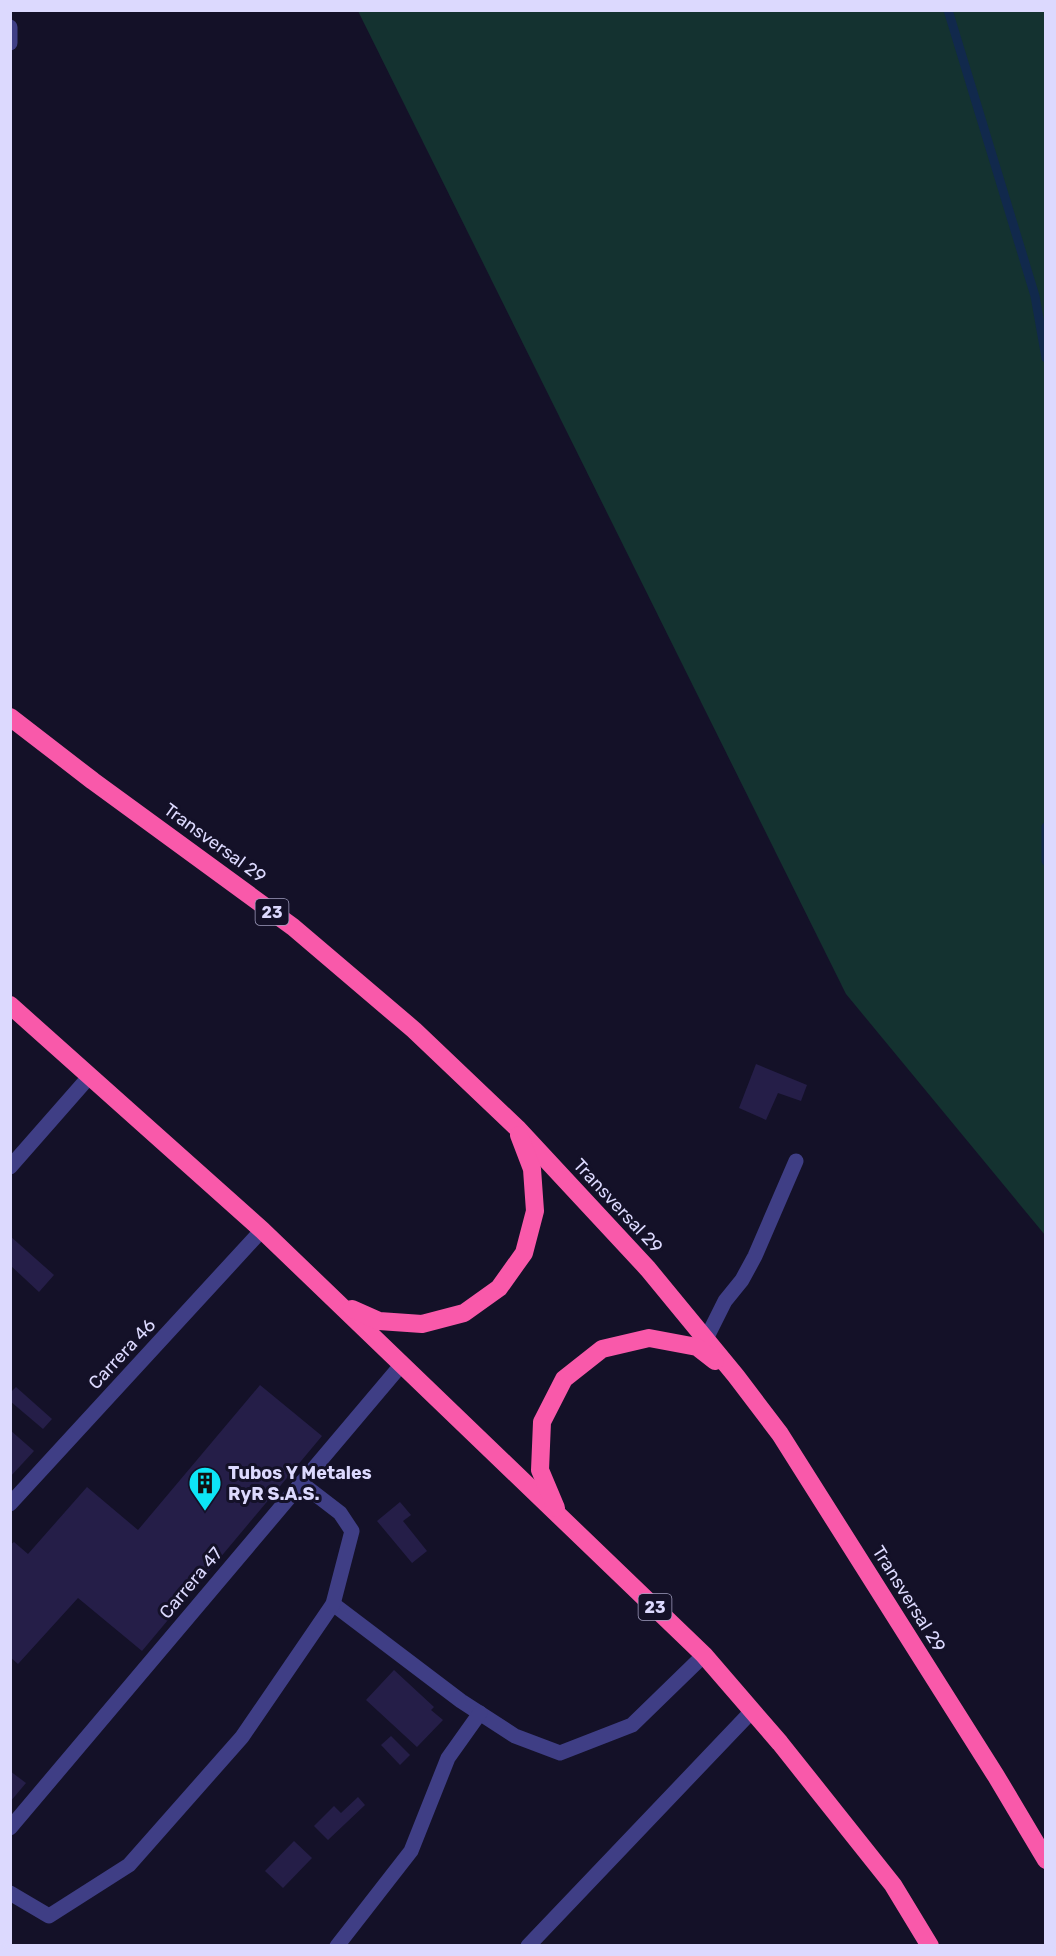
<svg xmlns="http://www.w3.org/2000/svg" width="1056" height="1956" font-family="Rubik,sans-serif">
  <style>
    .green { fill: #143230 }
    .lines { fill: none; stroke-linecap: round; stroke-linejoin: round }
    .stream { stroke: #11294c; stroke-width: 9 }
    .building { fill: #251e48 }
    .minor { stroke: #3f3e85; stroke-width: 15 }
    .highway { stroke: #f959aa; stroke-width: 18 }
    .labels { text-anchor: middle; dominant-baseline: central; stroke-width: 6; stroke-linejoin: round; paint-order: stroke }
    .shield { fill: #141128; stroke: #a09dbe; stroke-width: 1.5 }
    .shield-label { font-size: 16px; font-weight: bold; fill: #dcd9fe }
    .street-label { font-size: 18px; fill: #dcd9fe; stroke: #141128 }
    .poi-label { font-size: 18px; font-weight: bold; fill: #dcd9fe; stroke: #141128; text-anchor: start }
  </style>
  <rect width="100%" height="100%" fill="#141128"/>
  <!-- green -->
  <path class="green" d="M358,11H1045V1235L846,994Z"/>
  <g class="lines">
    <!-- stream -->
    <g class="stream">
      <path d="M948,10L1035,296L1046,358"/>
      <path d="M1046,827V861"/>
    </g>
  </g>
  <!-- building -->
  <g class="building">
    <path d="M756,1064L807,1085L801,1101L778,1093L766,1120L739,1108Z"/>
    <path d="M10,1236L54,1275L39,1292L10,1265Z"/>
    <path d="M260,1385L322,1436L142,1651L78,1598L18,1664L10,1657V1545L14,1542L28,1554L87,1487L138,1530Z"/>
    <path d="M16,1387L52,1419L43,1429L10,1401V1393Z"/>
    <path d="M10,1430L34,1451L10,1477Z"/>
    <path d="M400,1502L411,1515L403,1521L427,1551L412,1563L377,1521Z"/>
    <path d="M394,1670L434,1707L431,1710L443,1720L417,1747L366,1700Z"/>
    <path d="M391,1736L410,1755L400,1765L381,1745Z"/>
    <path d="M10,1771L26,1783L10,1802Z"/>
    <path d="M358,1797L365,1805L328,1840L314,1826L334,1806L341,1813Z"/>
    <path d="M294,1841L312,1858L283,1888L265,1871Z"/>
  </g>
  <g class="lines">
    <!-- minor -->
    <g class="minor">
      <path d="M10,27V43"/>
      <path d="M10,1167L89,1077"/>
      <path d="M706,1339L725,1301L742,1280L755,1256L796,1161"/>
      <path d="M10,1504L262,1230"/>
      <path d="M333,1604L461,1701L515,1736L560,1753L632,1725L704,1655"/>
      <path d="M10,1828L402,1364"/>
      <path d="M10,1893L49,1916L129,1865L242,1737L333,1604L352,1531L340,1513L301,1483"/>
      <path d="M337,1946L411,1851L448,1758L480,1713"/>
      <path d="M528,1946L752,1711"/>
    </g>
    <!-- highway -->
    <g class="highway">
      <path d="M10,717L93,781L293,927L414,1030L517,1128L648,1269L736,1376L780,1434L996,1776L1046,1860"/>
      <path d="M10,1005L262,1230L704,1655L780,1743L893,1885L930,1946"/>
      <path d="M352,1309L379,1321L422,1324L464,1313L499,1288L524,1253L535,1211L532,1169L519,1135"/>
      <path d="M556,1508L540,1470L542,1422L564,1379L602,1349L649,1338L697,1347L715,1361"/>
    </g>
  </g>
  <!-- icons -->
  <defs>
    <g id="building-pin" transform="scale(1.725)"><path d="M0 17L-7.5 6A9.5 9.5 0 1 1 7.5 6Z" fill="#0de5f6" stroke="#141128"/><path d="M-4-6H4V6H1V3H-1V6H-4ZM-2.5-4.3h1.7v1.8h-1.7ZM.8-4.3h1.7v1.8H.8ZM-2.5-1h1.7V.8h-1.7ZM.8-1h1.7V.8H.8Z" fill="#111"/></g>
  </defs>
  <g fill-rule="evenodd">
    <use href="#building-pin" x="205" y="1483"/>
  </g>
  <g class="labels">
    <!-- shield labels -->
    <g class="shield">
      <rect x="255.5" y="899" width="33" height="26" rx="4.5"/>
      <rect x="638.5" y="1594" width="33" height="26" rx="4.5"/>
    </g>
    <g class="shield-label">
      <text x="272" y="912">23</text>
      <text x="655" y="1607">23</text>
    </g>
    <!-- street labels -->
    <g class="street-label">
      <text transform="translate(215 843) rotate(36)">Transversal 29</text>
      <text transform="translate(618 1206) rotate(47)">Transversal 29</text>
      <text transform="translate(122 1354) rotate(-47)">Carrera 46</text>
      <text transform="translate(191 1583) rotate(-50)">Carrera 47</text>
      <text transform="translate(909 1599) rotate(58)">Transversal 29</text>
    </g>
    <!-- poi labels -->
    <g class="poi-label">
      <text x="228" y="1473">Tubos Y Metales<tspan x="228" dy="21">RyR S.A.S.</tspan></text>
    </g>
  </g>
  <!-- border -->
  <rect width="1056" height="1956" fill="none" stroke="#dcd9fe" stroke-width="24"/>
</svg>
